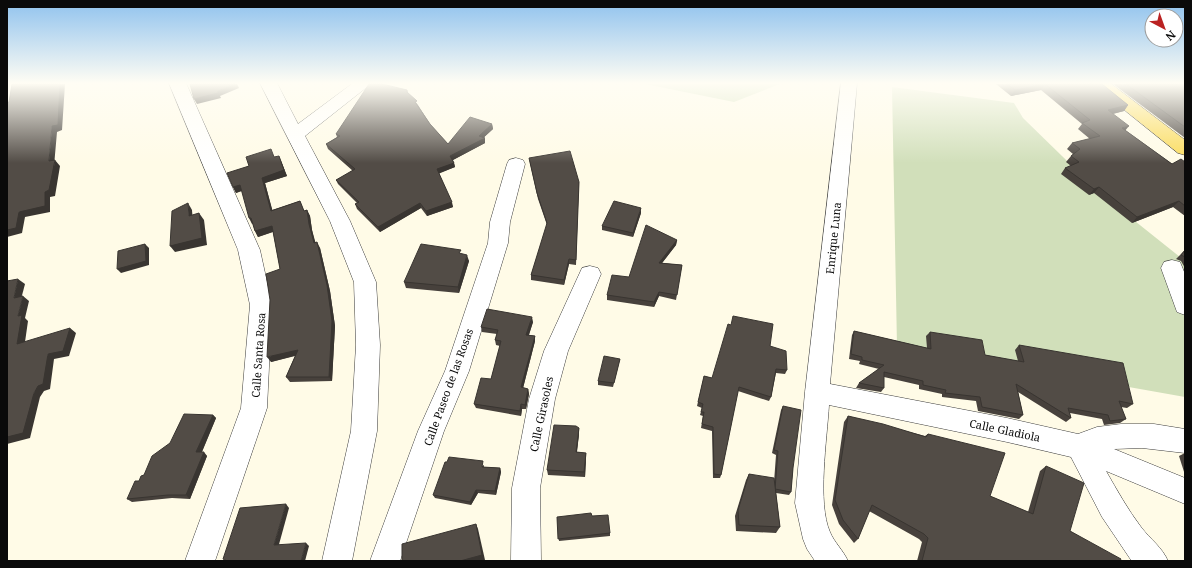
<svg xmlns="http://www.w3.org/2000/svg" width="1192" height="568" font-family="'Noto Serif',serif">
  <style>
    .cemetery { fill: #d1dfba }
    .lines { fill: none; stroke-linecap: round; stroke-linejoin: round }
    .minor-casing { stroke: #3d3d3d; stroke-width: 1 }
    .major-casing { stroke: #1b1b1b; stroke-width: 1 }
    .minor { fill: #fff; fill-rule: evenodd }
    .major { fill: #fadb5b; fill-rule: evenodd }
    .wall { fill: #47413c }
    .shaded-wall { fill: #393531 }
    .building { fill: #524c46; stroke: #393531 }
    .labels { text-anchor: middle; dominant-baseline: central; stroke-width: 4; stroke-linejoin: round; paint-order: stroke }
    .street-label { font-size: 11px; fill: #0a0a0a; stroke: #fff }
  </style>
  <rect width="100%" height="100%" fill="#fffbe7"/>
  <!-- cemetery -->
  <g class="cemetery">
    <path d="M640,83H782L734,102Z"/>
    <path d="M892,87L1014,103L1023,118L1101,194L1185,261V397L897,346Z"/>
  </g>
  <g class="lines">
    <!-- minor casing -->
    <g class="minor-casing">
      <g id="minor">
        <path d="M169,83H186L260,250L272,305L267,408L215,561H185L241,408L250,305L238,250Z"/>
        <path d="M260,83H277L298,124L353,83H372L305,136L350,221L376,282L380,345L377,431L352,561H322L351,431L356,345L354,282L330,221Z"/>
        <path d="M841,83H857L830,384L1007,418L1078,434L1097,427L1121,424H1154L1185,429V453L1142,448L1114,449L1185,478V504L1106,471C1117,490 1128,510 1141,527C1150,539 1162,547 1168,561L1131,560L1102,517L1071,457L1007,442L829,405C827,439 817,503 830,532C834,542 843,550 848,561H815L807,549L803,539L795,503L805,392Z"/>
        <path d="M516,158L523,160L525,164L510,222L508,243L469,371L444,431L400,561H370L418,431L445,371L488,243L490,222L507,164L509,160Z"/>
        <path d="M1172,260L1180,262L1185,274V315L1177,312L1161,268L1164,262Z"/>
        <path d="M590,266L598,268L601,274L568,351L555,399L540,488L541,561H511L512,488L529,399L544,351L582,268Z"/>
      </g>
    </g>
    <!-- major casing -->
    <g class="major-casing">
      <path id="major" d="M1091,83H1110L1185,140V155L1178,153Z"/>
    </g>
    <!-- minor -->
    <use href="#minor" class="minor"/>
    <!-- major -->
    <use href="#major" class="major"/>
  </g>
  <!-- wall -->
  <g class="wall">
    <path d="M996,84H1102L1128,105L1124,111L1113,114L1125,130L1172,164L1185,162V216L1173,207L1132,223L1094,193L1089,195L1061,174L1065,168L1071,166L1066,162L1071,156L1073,154L1067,149L1072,143L1090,139L1078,129L1082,124L1041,90L1011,96Z"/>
    <path d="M1113,84H1185V138Z"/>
    <path d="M407,90L408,93L418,105L430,124L448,144L492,124L493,129L483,138L485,143L453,160L454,163L455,167L439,173L453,207L427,216L421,208L380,232L357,209L355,204L357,203L338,184L336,180L353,171L328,149L326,144L337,137L336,134Z"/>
    <path d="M275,157L281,161L287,176L265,183L272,210L300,201L304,211L307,210L310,216L312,230L315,243L320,248L330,291L335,326L332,381L290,382L286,377L295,356L271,362L280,269L273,232L258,237L255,231L242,191L236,193L233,187L249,166Z"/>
    <path d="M529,158L579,182L576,265L569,264L564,285L531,280V275L547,225L538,199L530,163Z"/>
    <path d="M641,213L633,237L602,230V226Z"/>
    <path d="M677,240L676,245L662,263L682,265L676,300L659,296L654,307L607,300V295L629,277Z"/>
    <path d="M1185,250V268L1181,261L1176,259Z"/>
    <path d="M462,254L469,261L459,293L406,288L404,282Z"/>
    <path d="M533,322L529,335L535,336V341L523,388L528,389L529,394L526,409H522L521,416L476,408L474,404L491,379L500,346L496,345L495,340L497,334L482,332L481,327Z"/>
    <path d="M854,331L927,348L926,336L930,332L985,355L1018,361L1015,350L1019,345L1133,404L1127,408L1121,407L1126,419L1120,423L1104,425L1102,419L1070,413L1071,418L1066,422L1018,392L1023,415L1019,419L978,411L976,401L942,397V394L919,389V385L884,377V388L881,392L856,388L859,383L879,369L859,364L860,361L849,359L852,335Z"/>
    <path d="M770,346L787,370L785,374L776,373L771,397L769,401L738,391L721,475L720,478H713L712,431L701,428L703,416L700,415L702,408L697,406L704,376L712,378Z"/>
    <path d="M620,359L613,387L598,385V381Z"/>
    <path d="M783,406L793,468L791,492L789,495L776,493L780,527L776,533L736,531L735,516L746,480L749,474L774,482L776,455L772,453L781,410Z"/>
    <path d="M213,415L216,418L202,452L207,456L190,499L172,498L132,502L127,499L144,475Z"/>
    <path d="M848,416L925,436L928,434L990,496L1028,512L1040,471L1046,466L1070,531L1120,561H917L922,542L919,539L869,511L858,539L854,543L839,524L832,505L844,422Z"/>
    <path d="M579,428V434L577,452L586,453V458L585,477L548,475L547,470Z"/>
    <path d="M1185,453V475L1179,456Z"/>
    <path d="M484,465V467L500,468L501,472L496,495L478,493L471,505L435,498L433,495Z"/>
    <path d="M592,516L610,533V536L559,541L557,517Z"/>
  </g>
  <!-- shaded-wall -->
  <g class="shaded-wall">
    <path d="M60,84H65L62,130L57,132L54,166L55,160L60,166L55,196L50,197V212L25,217L22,233L7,237V230L19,212L45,192L49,161L52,126Z"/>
    <path d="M235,84H237L239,88L220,96L221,98L197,104L194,99L218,91Z"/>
    <path d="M1045,84L1041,90L1011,96L1015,90Z"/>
    <path d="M1128,105L1124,111L1103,116L1108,110Z"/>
    <path d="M492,124L493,129L481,140L485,138V143L451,161L450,156L479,136Z"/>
    <path d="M1129,126L1124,132L1122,128Z"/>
    <path d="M279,156L287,176L265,183L274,216L271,211L262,178Z"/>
    <path d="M454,163L455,167L438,174L437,169Z"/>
    <path d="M240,185L243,190L236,193L233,187Z"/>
    <path d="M1099,187L1094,193L1089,195L1094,189Z"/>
    <path d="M1179,201L1173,207L1132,223L1137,217Z"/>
    <path d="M452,202L453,207L427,216L426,211Z"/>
    <path d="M188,203L192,210L193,223L189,216Z"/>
    <path d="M420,203L421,208L380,232L378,227Z"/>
    <path d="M641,208V213L633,237V233Z"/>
    <path d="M307,210L310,216L312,230L317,248L314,243L309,224Z"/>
    <path d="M199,213L204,220L207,245L175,252L170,246Z"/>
    <path d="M249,218H251L254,223L252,224Z"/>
    <path d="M272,226L275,231L258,237L255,231Z"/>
    <path d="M677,240L676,245L659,267V263Z"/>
    <path d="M317,242L320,248L330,291L335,326L332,381L329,377Z"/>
    <path d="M145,244L149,248V265L121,273L117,269Z"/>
    <path d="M467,255L469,261L459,293L458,287Z"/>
    <path d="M569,259V264L564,285V280Z"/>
    <path d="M18,279L25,284L20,303L14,298Z"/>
    <path d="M659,292V296L654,307V302Z"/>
    <path d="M23,296L29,301L25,318L28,321L24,349L17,344L18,316Z"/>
    <path d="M532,317L533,322L527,340L526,335Z"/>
    <path d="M70,328L76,333L69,356L54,359L50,389L44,391L40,397L30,438L7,444V437L34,393L48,354Z"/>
    <path d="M535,336V341L522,392L521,387Z"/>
    <path d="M298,350L301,354L271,362L267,357Z"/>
    <path d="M528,389L529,394L526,409L525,405Z"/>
    <path d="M521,404L522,409L521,416L520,411Z"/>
    <path d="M213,415L216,418L200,456L196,452Z"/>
    <path d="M579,428V434L576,458V452Z"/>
    <path d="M204,452L207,456L190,499L186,495Z"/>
    <path d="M586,453V458L585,477L584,472Z"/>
    <path d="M500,468L501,472L496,495L495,491Z"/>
    <path d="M476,490L478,493L471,505L470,502Z"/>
    <path d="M286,504L289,508L278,548L274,545Z"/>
    <path d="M476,524L478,529L485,560L480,561H460Z"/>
    <path d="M306,543L309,546L305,561H301Z"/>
  </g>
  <!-- building -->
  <g class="building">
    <path d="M12,84H60L58,125L52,126L49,161L55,160L49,190L45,192V206L19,212L16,228L7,230V103L9,102Z"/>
    <path d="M190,84H235L218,91V93L194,99Z"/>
    <path d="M369,84H382L407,90V92L417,101L415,102L430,124L448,144L470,117L492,124L479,136L485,138L450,156L454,163L437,169L452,202L426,211L420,203L378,227L355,204L359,202L336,180L355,169L326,144L340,136L336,134Z"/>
    <path d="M1007,84H1102L1128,105L1108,110L1129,126L1122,128L1172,164L1181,159L1185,162V206L1179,201L1137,217L1099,187L1094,189L1065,168L1079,162L1071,156L1080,149L1072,143L1100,136L1082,123L1090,120L1045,84L1015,90Z"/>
    <path d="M1126,84H1185V127Z"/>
    <path d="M271,149L274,157L279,156L284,170L262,178L271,211L300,201L304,211L307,210L309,224L314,243L317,242L327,285L332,321L329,377H286L298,350L267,357L270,300L266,274L280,269L272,226L255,231L251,218H249L240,185L233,187L227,173L249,166L246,157Z"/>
    <path d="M570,151L579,182L576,260L569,259L564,280L531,275L547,223L537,193L529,158Z"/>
    <path d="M614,201L641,208L633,233L602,226Z"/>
    <path d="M188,203L189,216L199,213L202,238L170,246L172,211Z"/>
    <path d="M646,225L677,240L659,263L682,265L677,295L659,292L654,302L607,295L612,275L629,277Z"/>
    <path d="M145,244L146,261L117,269L118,251Z"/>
    <path d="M421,244L461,250L459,253L467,255L458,287L404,282Z"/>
    <path d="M1185,250V257L1181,255Z"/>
    <path d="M18,279L14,298L23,296L18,316L22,315L17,344L70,328L63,351L48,354L43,384L38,386L34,393L23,433L7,437V281Z"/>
    <path d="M487,309L532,317L526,335L535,336L521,387L528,389L525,405L521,404L520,411L474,404L481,378L491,379L501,341L495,340L498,330L481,327Z"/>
    <path d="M733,316L773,324L770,346L786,351L787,370L776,369L771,397L739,387L721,475L714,474L713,427L702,424L704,412H701L703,404L698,402L704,376L712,378L728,324L731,325Z"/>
    <path d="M854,331L931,349L930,332L982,340L985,355L1024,362L1019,345L1123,363L1133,404L1119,401L1126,419L1110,421L1108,415L1068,408L1071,418L1016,384L1023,415L982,407L980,397L945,393L946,390L923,385V381L884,372V388L859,383L884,365L862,360V357L851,354Z"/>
    <path d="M604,356L620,359L614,383L598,381Z"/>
    <path d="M783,406L801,410L793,468L791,492L775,489L778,451L774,450Z"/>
    <path d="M184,414L213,415L196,452H204L186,495H168L127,499L135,481H139L141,476L144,475L152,456L170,443Z"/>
    <path d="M848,416L883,424L926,437L928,434L1005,453L990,496L1033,514L1046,466L1084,483L1070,531L1121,559L1120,561H922L928,538L924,534L872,505L858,539L843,520L835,500Z"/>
    <path d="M554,425L576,426L579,428L576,452L586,453L584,472L547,470Z"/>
    <path d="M449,457L483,461L482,467L500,468L495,491L476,490L470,502L433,495L445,462H447Z"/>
    <path d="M749,474L774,478L780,527L739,525L738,510Z"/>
    <path d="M286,504L274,545L306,543L301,561H227L223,559L240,508Z"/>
    <path d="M591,513L592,516L608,515L610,533L558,539L557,517Z"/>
    <path d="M476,524L482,555L460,561H402V544Z"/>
  </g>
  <!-- sky -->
  <linearGradient id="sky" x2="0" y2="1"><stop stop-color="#8fc2ee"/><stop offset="0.51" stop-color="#fffdf4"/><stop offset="1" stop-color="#fffdf4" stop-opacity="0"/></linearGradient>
  <rect width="1192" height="163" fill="url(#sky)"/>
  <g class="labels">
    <!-- street labels -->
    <g class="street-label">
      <text transform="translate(833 238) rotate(-84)">Enrique Luna</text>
      <text transform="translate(258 355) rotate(-86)">Calle Santa Rosa</text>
      <text transform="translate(448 387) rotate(-70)">Calle Paseo de las Rosas</text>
      <text transform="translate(541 414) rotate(-78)">Calle Girasoles</text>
      <text transform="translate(1005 430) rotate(12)">Calle Gladiola</text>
    </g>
  </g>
  <!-- border -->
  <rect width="1192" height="568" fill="none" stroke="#0a0a0a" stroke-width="16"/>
  <!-- north arrow -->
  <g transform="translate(1164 28) rotate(139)"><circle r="19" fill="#ffffff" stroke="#9d9d9d"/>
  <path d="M0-3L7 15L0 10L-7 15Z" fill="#ba2222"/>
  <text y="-6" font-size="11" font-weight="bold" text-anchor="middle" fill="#0a0a0a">N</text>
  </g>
</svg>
